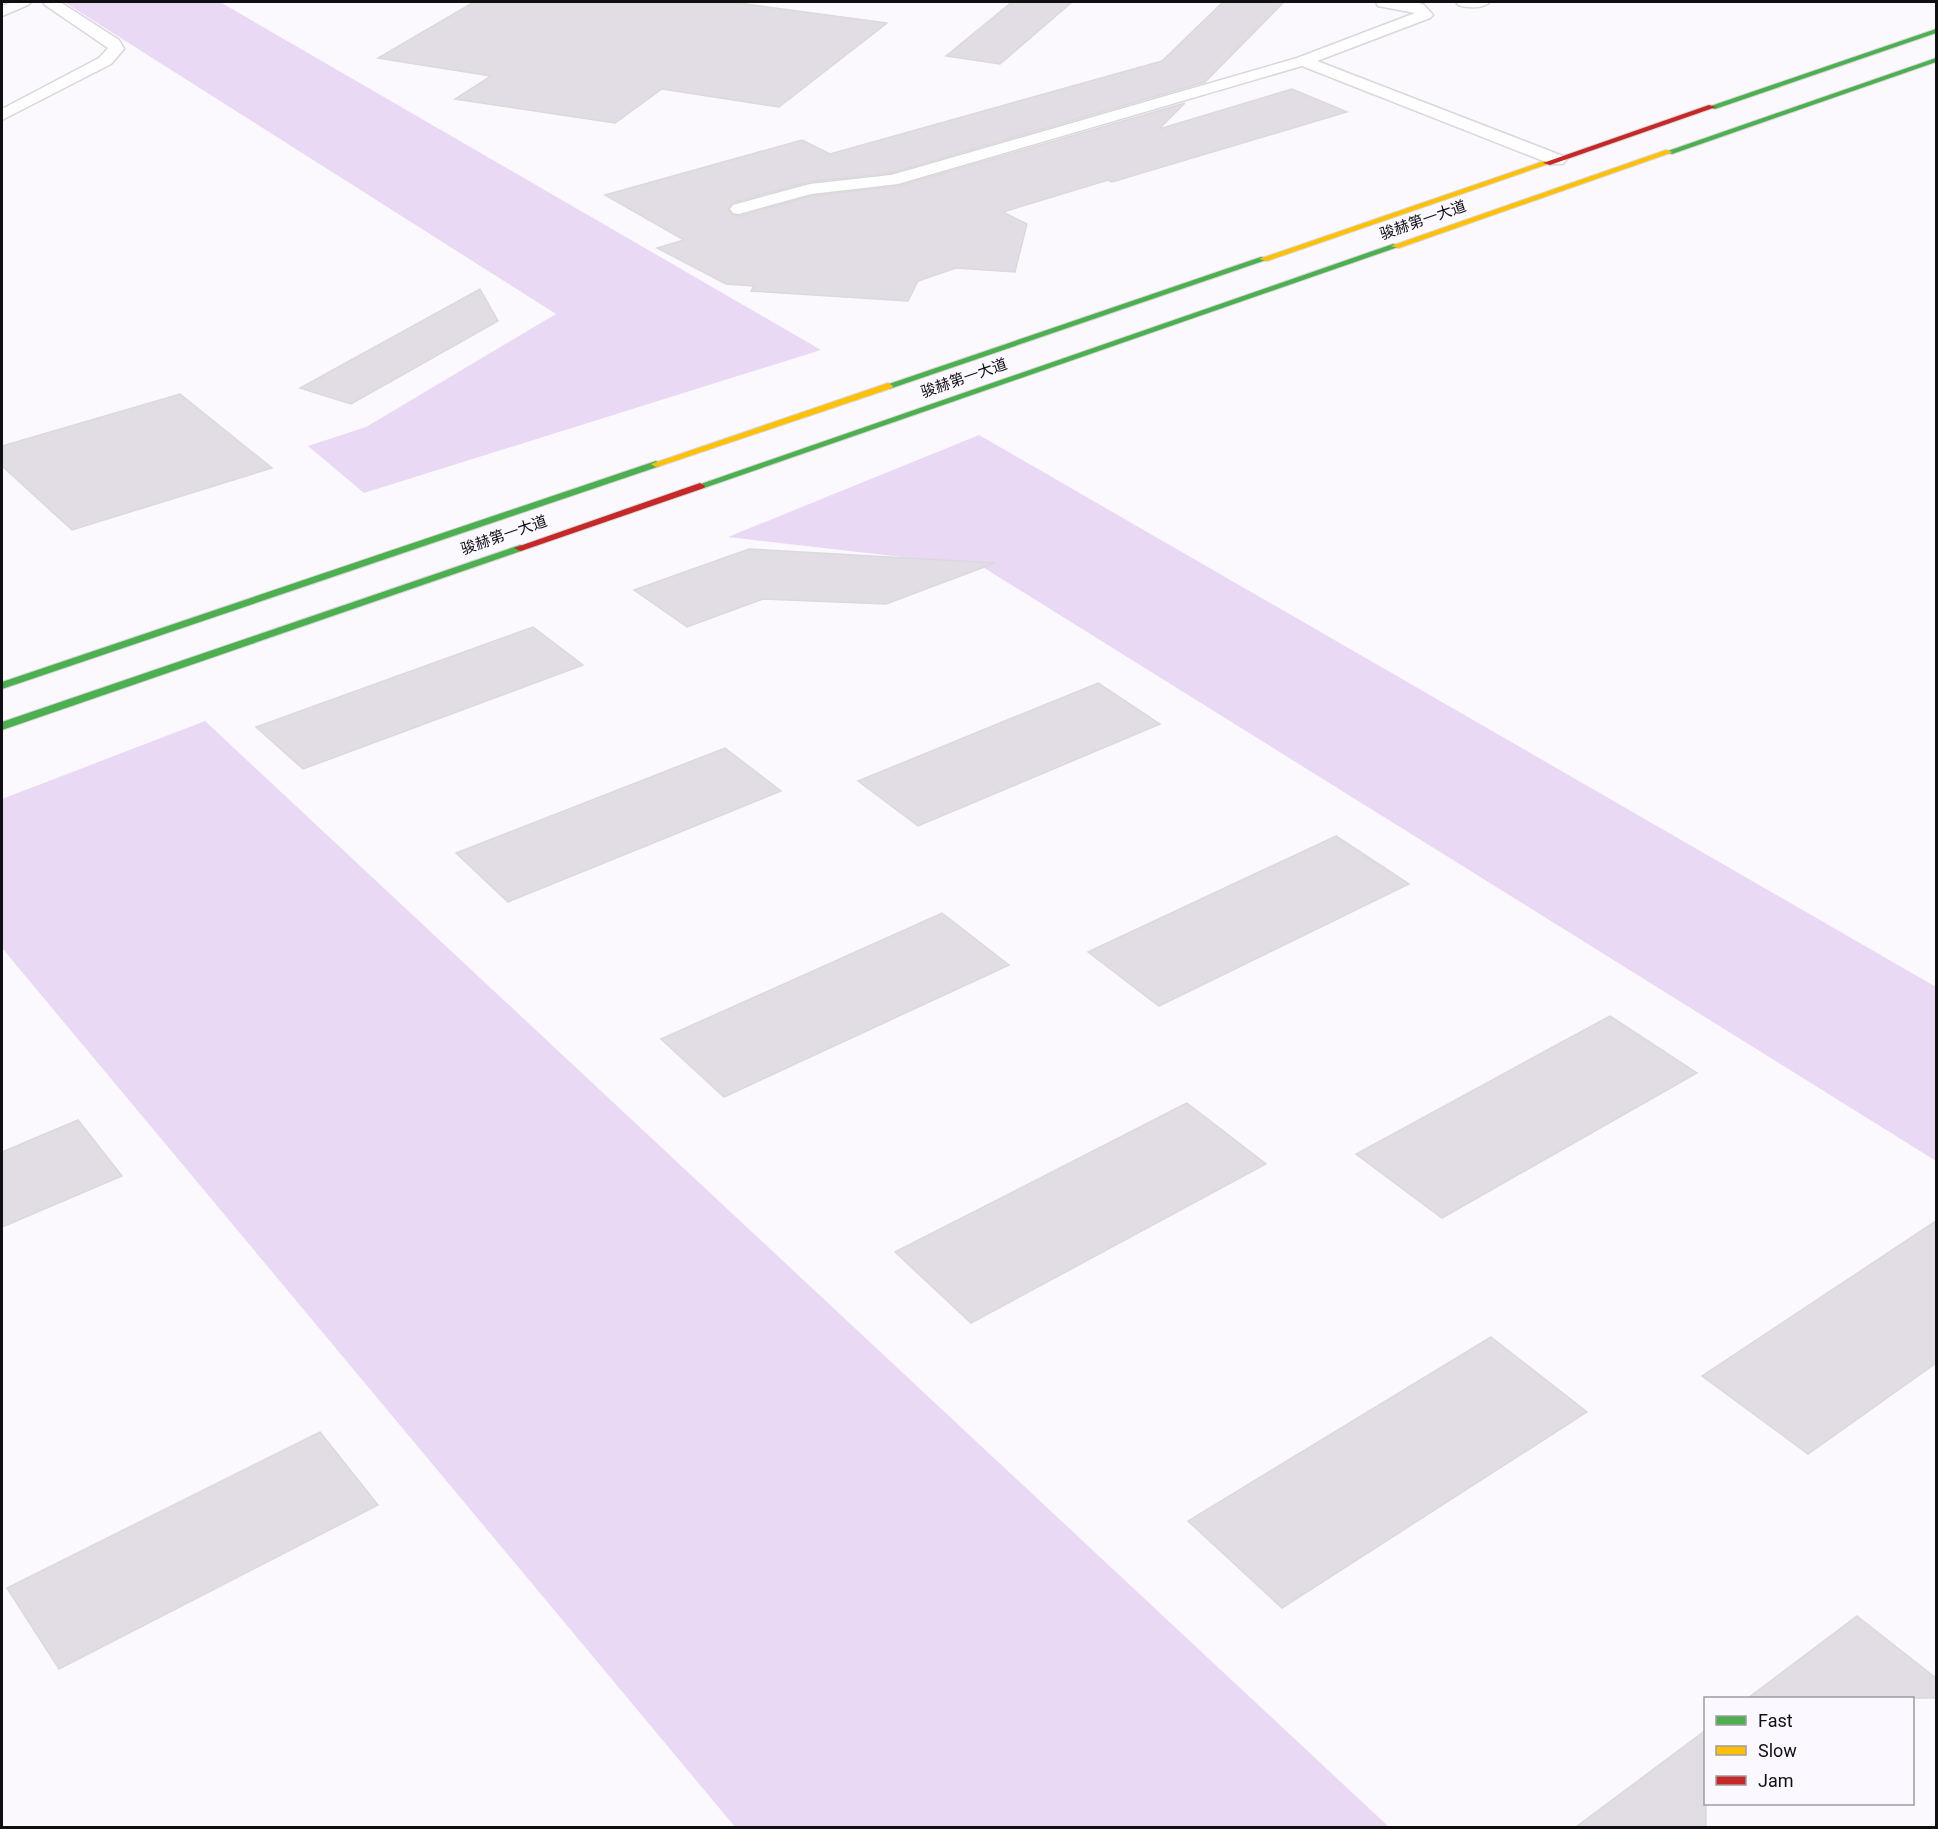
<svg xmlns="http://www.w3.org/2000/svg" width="1938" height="1829" font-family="Roboto,'Noto Sans SC',sans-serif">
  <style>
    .green { fill: #ead9f5 }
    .building { fill: #e2dde5; stroke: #dad9dc; stroke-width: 1.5 }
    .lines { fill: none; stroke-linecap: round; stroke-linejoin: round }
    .lane-casing { stroke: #d9d7da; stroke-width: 3 }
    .fast-casing { stroke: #d9d7da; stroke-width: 2 }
    .slow-casing { stroke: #d9d7da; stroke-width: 2 }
    .jam-casing { stroke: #d9d7da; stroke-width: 2 }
    .lane { fill: #fffeff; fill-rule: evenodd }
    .fast { fill: #4caf50; fill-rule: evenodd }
    .slow { fill: #ffc107; fill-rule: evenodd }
    .jam { fill: #c62828; fill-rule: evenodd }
    .labels { text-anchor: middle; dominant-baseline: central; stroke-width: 6; stroke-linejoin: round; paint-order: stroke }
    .far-street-label { font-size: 15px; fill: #100f12; stroke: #fcf8ff }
  </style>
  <rect width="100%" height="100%" fill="#fcf9fe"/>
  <!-- green -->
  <g class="green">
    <path d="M64,2H220L821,350L364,493L308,446L366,427L556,314Z"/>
    <path d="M979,435L1936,987V1161L981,566L728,537Z"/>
    <path d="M205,721L1389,1827H735L2,948V799Z"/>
  </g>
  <!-- building -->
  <g class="building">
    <path d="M474,2H731L887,23L779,107L662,89L615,123L455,99L491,76L378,58Z"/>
    <path d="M1012,2H1072L1000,64L946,56Z"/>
    <path d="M1223,2H1284L1205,82L891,173L809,182L732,203L728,209L733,215L740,216L811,196L899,186L1185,103L1159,129L1292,89L1347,112L1112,182L1108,180L1003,212L1027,224L1015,272L956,268L918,281L908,301L751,291L754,286L726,284L657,248L684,240L605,195L802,140L830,154L1162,61Z"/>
    <path d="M480,289L498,321L351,404L300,388Z"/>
    <path d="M180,394L272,468L72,530L2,466V446Z"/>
    <path d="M749,549L995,563L886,604L763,599L687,627L634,590Z"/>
    <path d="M533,627L583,665L303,769L256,727Z"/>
    <path d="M1098,683L1160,724L918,826L858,781Z"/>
    <path d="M725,748L781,791L508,902L456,853Z"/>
    <path d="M1336,836L1409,884L1159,1006L1088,952Z"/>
    <path d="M942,913L1009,965L724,1097L661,1039Z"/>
    <path d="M1610,1016L1697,1073L1442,1218L1356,1154Z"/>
    <path d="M1187,1103L1266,1164L971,1323L895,1252Z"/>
    <path d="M78,1120L122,1176L2,1227V1152Z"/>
    <path d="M1936,1221V1363L1808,1454L1702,1376Z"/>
    <path d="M1491,1337L1587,1412L1282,1608L1188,1521Z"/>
    <path d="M320,1432L378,1505L59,1669L7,1588Z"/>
    <path d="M1857,1616L1936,1678V1698H1748Z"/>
    <path d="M1706,1730V1827H1576Z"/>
  </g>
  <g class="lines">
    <!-- lane casing -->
    <g class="lane-casing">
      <g id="lane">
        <path d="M12,2H31L28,5L2,16V6Z"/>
        <path d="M43,2H60L119,40L124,49L111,64L2,120V109L99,58L108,48L45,5Z"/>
        <path d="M1376,2L1419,3L1424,5L1433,15L1430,18L1317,61L1563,156L1566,160L1563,164H1551L1302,66L898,184L811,194L739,214L733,213L730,209L733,205L810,184L891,175L916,168L1297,58L1415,13L1378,6Z"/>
        <path d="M1456,2H1490C1483,9 1467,8 1458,5Z"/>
      </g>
    </g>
    <!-- fast casing -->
    <g class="fast-casing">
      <g id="fast">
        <path d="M1936,29V33L1715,109L1708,107Z"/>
        <path d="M1936,58V62L1672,154L1665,152Z"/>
        <path d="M1393,244L1401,246L704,488H696L695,486Z"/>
        <path d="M1261,257L1269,259L892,388L888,389L883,386Z"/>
        <path d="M656,461L661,464L660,466L2,689V682Z"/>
        <path d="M520,545L524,546V550L2,730V722Z"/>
      </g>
    </g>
    <!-- slow casing -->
    <g class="slow-casing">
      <g id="slow">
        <path d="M1666,150L1673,152L1399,248L1391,246Z"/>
        <path d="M1544,161L1551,163L1267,261L1259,259Z"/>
        <path d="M888,383L893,386L892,388L660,466L656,467L651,464Z"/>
      </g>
    </g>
    <!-- jam casing -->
    <g class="jam-casing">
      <g id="jam">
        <path d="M1709,105L1716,107L1550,165L1543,163Z"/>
        <path d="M700,483L705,486L704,488L524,550L520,551L514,548Z"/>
      </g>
    </g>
    <!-- lane -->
    <use href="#lane" class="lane"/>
    <!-- fast -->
    <use href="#fast" class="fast"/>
    <!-- slow -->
    <use href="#slow" class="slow"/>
    <!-- jam -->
    <use href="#jam" class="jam"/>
  </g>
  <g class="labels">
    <!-- far-street labels -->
    <g class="far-street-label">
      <text transform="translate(1423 220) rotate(-19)">骏赫第一大道</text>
      <text transform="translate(964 378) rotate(-19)">骏赫第一大道</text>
      <text transform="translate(504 535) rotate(-19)">骏赫第一大道</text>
    </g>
  </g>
  <!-- border -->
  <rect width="1938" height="1829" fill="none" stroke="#100f12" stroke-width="6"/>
  <!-- legend -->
  <rect x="1704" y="1697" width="210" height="108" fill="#fcf8ff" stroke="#9e9ba0" stroke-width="1.5"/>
  <rect x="1716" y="1716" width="30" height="9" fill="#4caf50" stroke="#9e9ba0" stroke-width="1.5"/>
  <text x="1758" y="1727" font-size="18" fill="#100f12">Fast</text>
  <rect x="1716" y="1746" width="30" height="9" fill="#ffc107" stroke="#9e9ba0" stroke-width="1.5"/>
  <text x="1758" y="1757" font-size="18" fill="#100f12">Slow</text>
  <rect x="1716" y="1776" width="30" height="9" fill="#c62828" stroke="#9e9ba0" stroke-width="1.5"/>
  <text x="1758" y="1787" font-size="18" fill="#100f12">Jam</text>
</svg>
